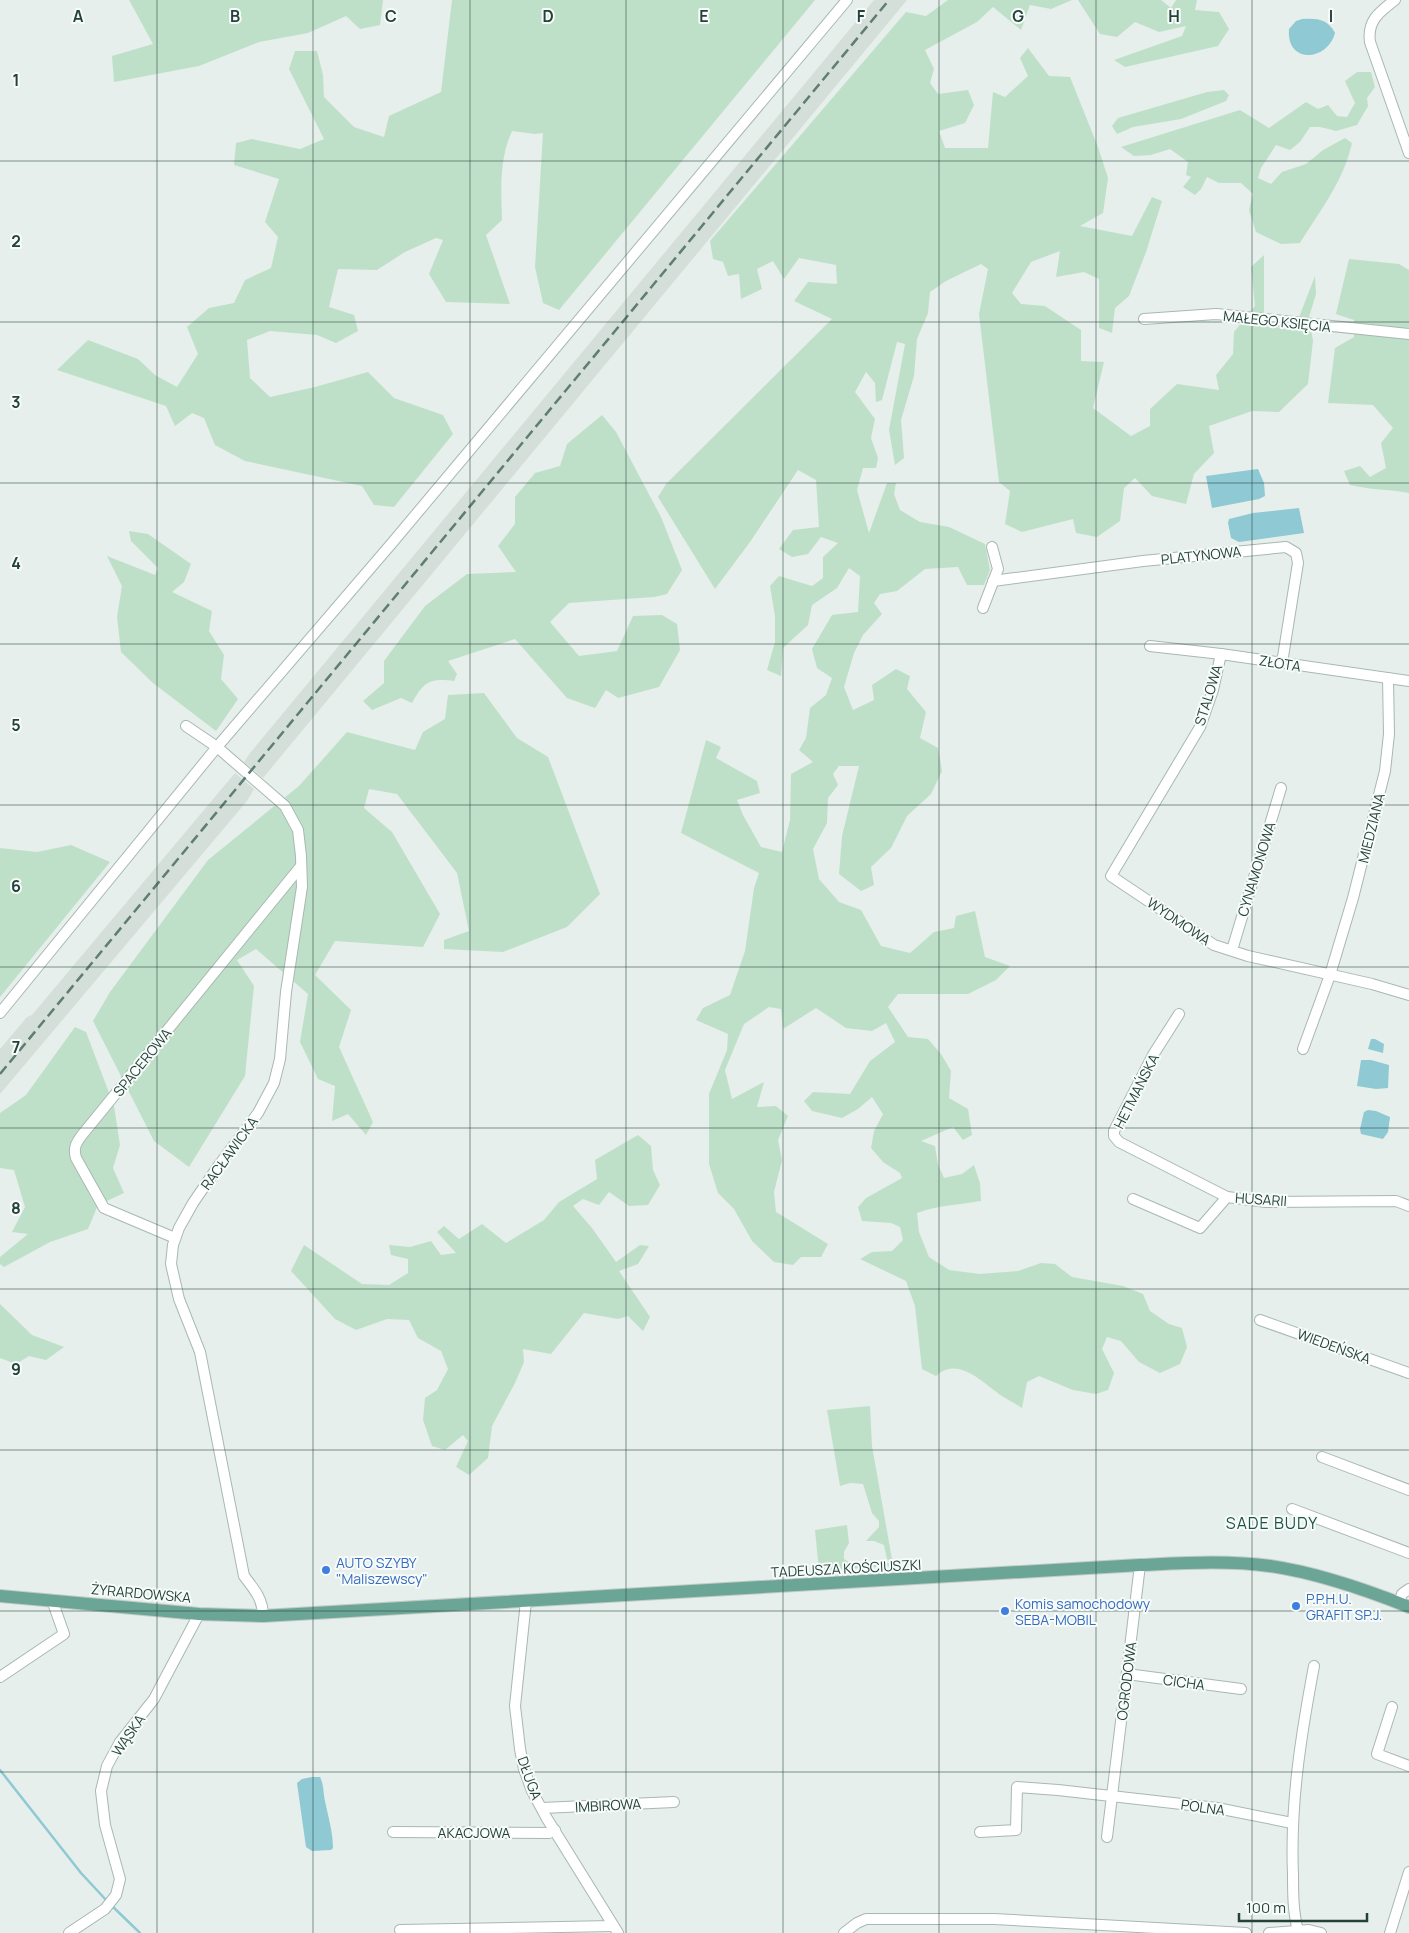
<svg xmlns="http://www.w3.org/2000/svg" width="1409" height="1933" font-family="Manrope,sans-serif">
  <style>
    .built { fill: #d4dfda }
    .green { fill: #bfe0c8 }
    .water { fill: #8ec9d4 }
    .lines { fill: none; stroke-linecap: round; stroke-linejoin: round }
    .stream { stroke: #8ec9d4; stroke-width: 2.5 }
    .minor-casing { stroke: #a8b8b2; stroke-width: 12 }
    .major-casing { stroke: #c2cac8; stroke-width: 14 }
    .minor { stroke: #fff; stroke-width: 10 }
    .major { stroke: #6aa596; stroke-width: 12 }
    .rail { stroke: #5f7d75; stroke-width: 2.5; stroke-dasharray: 10 5; stroke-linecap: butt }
    .grid { fill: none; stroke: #24423a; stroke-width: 1; stroke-opacity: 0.55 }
    .shop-dot { fill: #3f7fe0; stroke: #f7fbf9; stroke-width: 2 }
    .labels { text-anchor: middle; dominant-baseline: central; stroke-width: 4; stroke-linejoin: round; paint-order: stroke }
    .street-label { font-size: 14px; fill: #24423a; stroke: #f7fbf9 }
    .shop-label { font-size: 14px; fill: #366cbe; stroke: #f7fbf9; text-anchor: start }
    .quarter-label { font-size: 16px; letter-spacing: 1px; fill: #1f5548; stroke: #f7fbf9 }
    .grid-label { font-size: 16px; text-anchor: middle; font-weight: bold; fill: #24423a; stroke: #f7fbf9; stroke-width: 4; stroke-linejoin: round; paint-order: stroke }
  </style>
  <rect width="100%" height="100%" fill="#e6efeb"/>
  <!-- built -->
  <g class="built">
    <path d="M874,0H907L263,778L244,762L250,753Z"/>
    <path d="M235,773L254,789L247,801L0,1094V1049L27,1017L32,1015Z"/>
  </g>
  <!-- green -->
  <g class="green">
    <path d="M129,0H383L380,25L360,29L346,16L308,33L259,42L199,66L114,82L112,56L153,44Z"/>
    <path d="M452,0H815L559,310L543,303L535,267L543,133L535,134L512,131C499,160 501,189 502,220L486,235L510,304L446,302L429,274L443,240L436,238L405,252L377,270L338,269L329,307L354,315L358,331L336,343L317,335L270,331L247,340L250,378L270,397L315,387L368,372L394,398L443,415L453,434L394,507L374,505L362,486L245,461L215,445L204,418L192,413L175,426L166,406L57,370L88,340L138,359L155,375L177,387L198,354L187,327L209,308L234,303L245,280L271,268L278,237L265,222L279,179L234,165L236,143L252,139L300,149L324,139L289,69L295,51H317L323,75L324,97L354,127L384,137L389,116L441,92Z"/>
    <path d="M948,0H1072L1051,9L1030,5L1021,30L993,7L977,22L925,50L934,69L930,83L938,94L968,90L974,105L965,123L939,131L945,148H988L993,92L1005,97L1028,76L1020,58L1028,48L1049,76L1070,77L1098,147L1108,178L1103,213L1080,226L1132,236L1152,197L1162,201L1146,252L1129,296L1115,308L1112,333L1099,328V279L1084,272L1056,277L1060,251L1031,262L1012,293L1021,304L1045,306L1081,330V361L1104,362L1093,408L1131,436L1150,426V409L1177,384L1219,390L1216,375L1233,354L1234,332L1255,306L1251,267L1264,255V325L1294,330L1315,276L1316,294L1309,317L1313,341L1308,384L1279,412L1252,411L1209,426L1214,453L1194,474L1186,504L1152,496L1135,478L1124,488L1120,521L1097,537L1076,533L1073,519L1022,532L1005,524L1010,491L999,482L979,314L988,269L981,264L946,281L930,292L928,313L917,339L914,376L901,420L904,458L895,465L889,430L905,344L897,342L882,400L876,402L875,383L866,372L855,392L875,419L871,438L878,458L876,468H863L857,490L869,533L887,483H896L894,494L900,510L920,522L949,527L985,544L990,570L984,585H967L958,567L925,569L897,591L880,594L874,603L882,614L863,635L854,653L844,687L853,710L874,700L872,685L896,669L910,676L907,689L926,712L920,738L938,748L942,771L931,794L907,816L891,848L871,867L874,885L861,891L839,874L842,836L859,766H839L833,774L838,785L828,798L827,823L813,849L819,879L839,902L861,910L881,946L910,953L934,932L954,928L956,916L975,911L985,957L1010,966L996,980L968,994H898L888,1007L908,1037L928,1039L941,1054L951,1071L949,1098L968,1109L972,1135L963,1140L953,1127L921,1141L935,1146L938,1165L944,1178L962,1174L974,1165L980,1183L981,1201C958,1205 939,1205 917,1213L919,1232L929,1257L949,1270L980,1274L1018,1271L1041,1263L1055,1264L1072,1277L1123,1286L1143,1294L1150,1311L1169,1324L1182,1328L1187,1347L1180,1364L1160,1373L1139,1362L1121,1341L1107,1337L1102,1349L1114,1373L1108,1390L1096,1394L1073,1390L1039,1376L1027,1382L1022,1408C1016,1404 1008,1400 1002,1396C983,1383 958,1355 936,1376L922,1369L915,1306L906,1281L860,1259L872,1252L892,1251L903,1240L900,1227L891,1223L862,1221L858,1207L866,1198L902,1178L900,1173L883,1162L871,1148L874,1131L883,1114L872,1097L858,1109L842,1118L812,1111L804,1101L813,1092L850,1094L870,1061L895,1042L886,1023L872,1031L846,1028L816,1008L783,1029L781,1009L769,1007L744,1024L725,1070L732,1099L764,1082L757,1107L776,1106L788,1116L778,1140L782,1160L774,1192L776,1212L828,1244L821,1257H801L793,1265L774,1262L752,1241L734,1209L718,1193L709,1164V1094L727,1050L728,1034L696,1020L703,1008L730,995L745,951L754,888L759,873L681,833L706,740L721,747L716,758L757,781L760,793L737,800L743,815L761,847L782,852L790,820L791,774L813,762L799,750L806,738L810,708L826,695L832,678L817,668L812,649L832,615L858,612L860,576L849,568L837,588L812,605L808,625L783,648L781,676L767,670L775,642V616L770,586L779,576L812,586L823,578V557L838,543L821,537L808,554L792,557L779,549L793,530L819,527L816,480L798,470L750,542L715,589L658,497L666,484L832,319L794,301L808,282L837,284L836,265L799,258L784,279L773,261L757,269L762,289L741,299L739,274L728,276L723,262L713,259L710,241L906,12L926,16Z"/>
    <path d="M1078,0H1161L1171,8L1176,0H1197L1195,10L1219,12L1229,29L1218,46L1125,67L1114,60L1182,36L1186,26L1159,32L1135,22L1117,37L1100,34Z"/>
    <path d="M1357,72H1371L1375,87L1367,98L1368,106L1357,125L1336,131L1320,127H1310L1300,142L1290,150L1276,145L1261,168L1258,178L1271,184L1282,172L1306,164L1323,150L1345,138L1352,143C1344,180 1320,211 1300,243L1281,244L1256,232L1249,210L1253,194L1241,183H1219L1207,177L1201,189L1195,195L1183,187L1191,177L1186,175L1188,162L1170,149L1151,155L1134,156L1121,147L1240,110L1269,128L1306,102L1318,109L1328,105L1337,116L1347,117L1355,103L1345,81Z"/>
    <path d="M1224,90L1229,95L1226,101L1181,119L1133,127L1117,134L1112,126L1118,118L1207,92Z"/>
    <path d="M1349,259L1399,264L1409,270V493C1389,489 1370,490 1350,485L1344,471L1360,466L1370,477L1386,468L1381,443L1393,428L1373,405L1328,403L1335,348L1354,337V320L1336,314Z"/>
    <path d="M602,415L616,432L661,517L682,570L667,594L654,597L569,603L550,622L579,656L617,651L633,616L662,615L677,624L680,650L659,687L618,698L606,690L595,708L567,698L515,639L448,661L457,674L454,681C429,678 424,682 412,703L401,698L372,710L363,701L384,683V661L425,606L467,574L516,572L498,546L515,524V497L535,473L560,466L567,444Z"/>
    <path d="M129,531L148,534L191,564L184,582L172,592L212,611L209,631L224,655L221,679L238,699L216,731L153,683L121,652L117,617L122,586L107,556L155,575L158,568L131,541Z"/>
    <path d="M484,693L517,738L548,757L600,894L567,927L503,952L444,949V940L469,931L457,873L397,794L369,789L364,808L392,832L440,914L423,947L335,941L315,975L351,1010L339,1047L373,1122L366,1135L348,1114L332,1121L335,1086L318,1079L300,1042L308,994L256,949L237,960L254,986L245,1076L189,1167L154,1141L93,1021L110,992L208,860L299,786L347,732L415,750L423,732L445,719L448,695Z"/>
    <path d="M71,845L110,862L0,997V848L37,852Z"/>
    <path d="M75,1027L86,1032L114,1106L120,1145L113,1168L124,1193L98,1205L88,1229L50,1242L4,1267L0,1264V1257L28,1234L12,1232L25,1207L14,1170L0,1168V1113L26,1095Z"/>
    <path d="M638,1135L651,1146L653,1170L660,1185L648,1205L629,1206L609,1192L599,1205L583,1199L573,1206L592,1228L616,1262L640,1245L649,1246L638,1264L619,1271L650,1317L643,1331L628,1316L618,1319L584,1313L551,1354L523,1349L524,1362L515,1383L492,1426L488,1458L469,1475L456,1467L468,1441L463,1435L445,1450L432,1446L423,1420L425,1398L437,1390L448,1369L441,1351L418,1338L409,1320L387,1319L356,1330L335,1319L291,1271L304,1245L362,1284L389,1285L408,1273V1259L391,1255L389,1245L410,1247L431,1241L441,1255L456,1253L437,1232L444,1226L459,1239L482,1224L506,1243L544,1220L559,1202L597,1179L595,1160Z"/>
    <path d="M0,1304L32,1335L64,1347L46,1360L29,1356L16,1364L0,1358Z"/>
    <path d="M870,1406L872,1446L893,1565L891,1566L819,1571L815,1530L847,1525L849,1543L844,1552V1559L852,1564L891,1563L887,1559L884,1545L874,1541H866L879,1527V1521L872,1513L863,1484L850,1483L840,1486L827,1410Z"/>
  </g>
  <!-- water -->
  <g class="water">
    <path d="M1302,19C1317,18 1328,19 1335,33C1328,61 1286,65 1289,29L1296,21Z"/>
    <path d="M1258,469L1264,483L1265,496L1259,499L1212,508L1206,476Z"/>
    <path d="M1299,508L1304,533L1239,542L1231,538L1228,523L1229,519L1253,513Z"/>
    <path d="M1371,1039H1375L1384,1044L1383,1053L1368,1049Z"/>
    <path d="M1361,1060H1371L1389,1065L1388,1088L1376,1089L1357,1086Z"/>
    <path d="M1368,1110L1376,1111L1390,1117L1388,1132L1383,1139L1361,1134L1360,1129L1364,1112Z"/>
    <path d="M312,1777H320C324,1785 323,1792 325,1801C328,1816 333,1832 333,1848L331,1850L312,1851L306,1847L297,1783L302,1779Z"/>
  </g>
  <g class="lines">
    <!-- stream -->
    <g class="stream">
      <path d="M0,1770L81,1873L107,1901"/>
      <path d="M112,1906L140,1933"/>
    </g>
    <!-- minor casing -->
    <g class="minor-casing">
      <g id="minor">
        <path d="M1395,0C1379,12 1367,21 1370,42L1409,153"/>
        <path d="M1144,319L1216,314L1409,334"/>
        <path d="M993,581L1143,561L1286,547L1296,553L1298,563L1282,663"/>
        <path d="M983,608L998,569L992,547"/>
        <path d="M1150,646L1221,654L1409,681"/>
        <path d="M1221,654L1213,690L1200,727L1111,876L1214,945L1248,956L1372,984L1409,995"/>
        <path d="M186,726L217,747L285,806L298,830L301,856L302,887L286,992L280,1059L274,1083L258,1113L219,1165L193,1203L179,1228L173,1245L171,1264L179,1299L200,1352L244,1576C254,1589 263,1599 263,1616"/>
        <path d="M1232,950L1281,788"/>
        <path d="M0,1013L217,747L392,543L847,0"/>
        <path d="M1179,1014L1153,1055L1114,1131V1136L1119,1142L1227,1197L1266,1202L1396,1201L1409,1206"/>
        <path d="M1303,1049L1330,975L1353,898L1385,771L1389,734L1388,678"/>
        <path d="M1133,1199L1200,1228L1227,1197"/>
        <path d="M175,1238L104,1208L76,1158C73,1148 76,1143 82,1135L301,866"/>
        <path d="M1260,1320L1409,1373"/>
        <path d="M1322,1457L1409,1490"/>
        <path d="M1292,1509L1409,1553"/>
        <path d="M526,1601L515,1706L520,1749L524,1769L532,1791L546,1817L618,1933"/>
        <path d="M1399,1603L1402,1594L1409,1589"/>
        <path d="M1127,1674L1241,1689"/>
        <path d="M0,1677L64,1634L52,1600"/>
        <path d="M1392,1707L1377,1754L1409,1766"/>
        <path d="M542,1808L674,1802"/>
        <path d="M393,1832L549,1833L555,1830"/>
        <path d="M980,1832L1016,1830L1017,1787L1058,1790L1217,1808L1292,1823"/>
        <path d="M1107,1837L1140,1565"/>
        <path d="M400,1930L613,1926"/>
        <path d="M1298,1931C1293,1912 1293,1893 1293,1874C1290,1804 1301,1735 1314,1666"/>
        <path d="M69,1933L105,1909L116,1895L120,1879L105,1825L101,1791L107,1766L120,1742L154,1699L199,1614"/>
        <path d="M844,1933L857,1923L866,1919H994L1246,1933"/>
        <path d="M1269,1933L1309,1930L1321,1933"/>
        <path d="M1390,1933L1409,1872"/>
      </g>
    </g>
    <!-- major casing -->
    <g class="major-casing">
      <path id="major" d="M0,1596L199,1614L263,1616L1140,1565C1183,1563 1227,1560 1270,1566C1318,1573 1364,1589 1409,1607"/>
    </g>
    <!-- minor -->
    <use href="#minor" class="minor"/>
    <!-- major -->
    <use href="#major" class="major"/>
    <!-- rail -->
    <path class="rail" d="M0,1074L889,0"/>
  </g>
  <!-- grid -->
  <path class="grid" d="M157,0V1933M313,0V1933M470,0V1933M626,0V1933M783,0V1933M939,0V1933M1096,0V1933M1252,0V1933M0,161H1409M0,322H1409M0,483H1409M0,644H1409M0,805H1409M0,967H1409M0,1128H1409M0,1289H1409M0,1450H1409M0,1611H1409M0,1772H1409"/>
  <!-- markers -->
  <g class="shop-dot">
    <circle cx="326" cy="1570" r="5"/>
    <circle cx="1296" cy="1606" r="5"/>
    <circle cx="1005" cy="1611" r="5"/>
  </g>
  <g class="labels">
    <!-- street labels -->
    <g class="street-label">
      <text transform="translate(1277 321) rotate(6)">MAŁEGO KSIĘCIA</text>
      <text transform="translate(1201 555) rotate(-6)">PLATYNOWA</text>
      <text transform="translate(1280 663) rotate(9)">ZŁOTA</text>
      <text transform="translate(1208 695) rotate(-73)">STALOWA</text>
      <text transform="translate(1371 828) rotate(-76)">MIEDZIANA</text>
      <text transform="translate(1256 869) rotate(-73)">CYNAMONOWA</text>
      <text transform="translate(1179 921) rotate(34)">WYDMOWA</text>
      <text transform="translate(142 1062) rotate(-51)">SPACEROWA</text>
      <text transform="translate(1136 1091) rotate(-63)">HETMAŃSKA</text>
      <text transform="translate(229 1153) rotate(-54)">RACŁAWICKA</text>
      <text transform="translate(1261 1199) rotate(4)">HUSARII</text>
      <text transform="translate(1334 1346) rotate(20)">WIEDEŃSKA</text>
      <text transform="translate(846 1568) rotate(-3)">TADEUSZA KOŚCIUSZKI</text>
      <text transform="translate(141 1593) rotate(5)">ŻYRARDOWSKA</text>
      <text transform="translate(1126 1681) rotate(-83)">OGRODOWA</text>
      <text transform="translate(1184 1682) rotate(8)">CICHA</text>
      <text transform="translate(128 1735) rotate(-55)">WĄSKA</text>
      <text transform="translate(530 1778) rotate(70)">DŁUGA</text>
      <text transform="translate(608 1805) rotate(-3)">IMBIROWA</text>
      <text transform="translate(1203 1807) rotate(8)">POLNA</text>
      <text x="474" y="1832">AKACJOWA</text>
    </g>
    <!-- shop labels -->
    <g class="shop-label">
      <text x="336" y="1562">AUTO SZYBY<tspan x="336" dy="16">"Maliszewscy"</tspan></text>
      <text x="1306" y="1598">P.P.H.U.<tspan x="1306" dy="16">GRAFIT SP.J.</tspan></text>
      <text x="1015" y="1603">Komis samochodowy<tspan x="1015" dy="16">SEBA-MOBIL</tspan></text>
    </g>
    <!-- quarter labels -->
    <g class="quarter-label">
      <text x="1272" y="1523">SADE BUDY</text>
    </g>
  </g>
  <g class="grid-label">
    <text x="78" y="22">A</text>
    <text x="235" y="22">B</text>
    <text x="391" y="22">C</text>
    <text x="548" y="22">D</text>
    <text x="704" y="22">E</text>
    <text x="861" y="22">F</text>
    <text x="1018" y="22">G</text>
    <text x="1174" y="22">H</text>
    <text x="1331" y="22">I</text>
    <text x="16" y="86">1</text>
    <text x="16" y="247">2</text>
    <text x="16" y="408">3</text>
    <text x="16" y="569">4</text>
    <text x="16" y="731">5</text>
    <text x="16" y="892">6</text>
    <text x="16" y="1053">7</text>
    <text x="16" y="1214">8</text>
    <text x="16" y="1375">9</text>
  </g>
  <!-- scale -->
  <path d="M1239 1913v8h128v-8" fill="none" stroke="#24423a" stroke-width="2.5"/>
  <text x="1246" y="1913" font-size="15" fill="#24423a" stroke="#f7fbf9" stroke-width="4" paint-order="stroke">100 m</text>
</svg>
